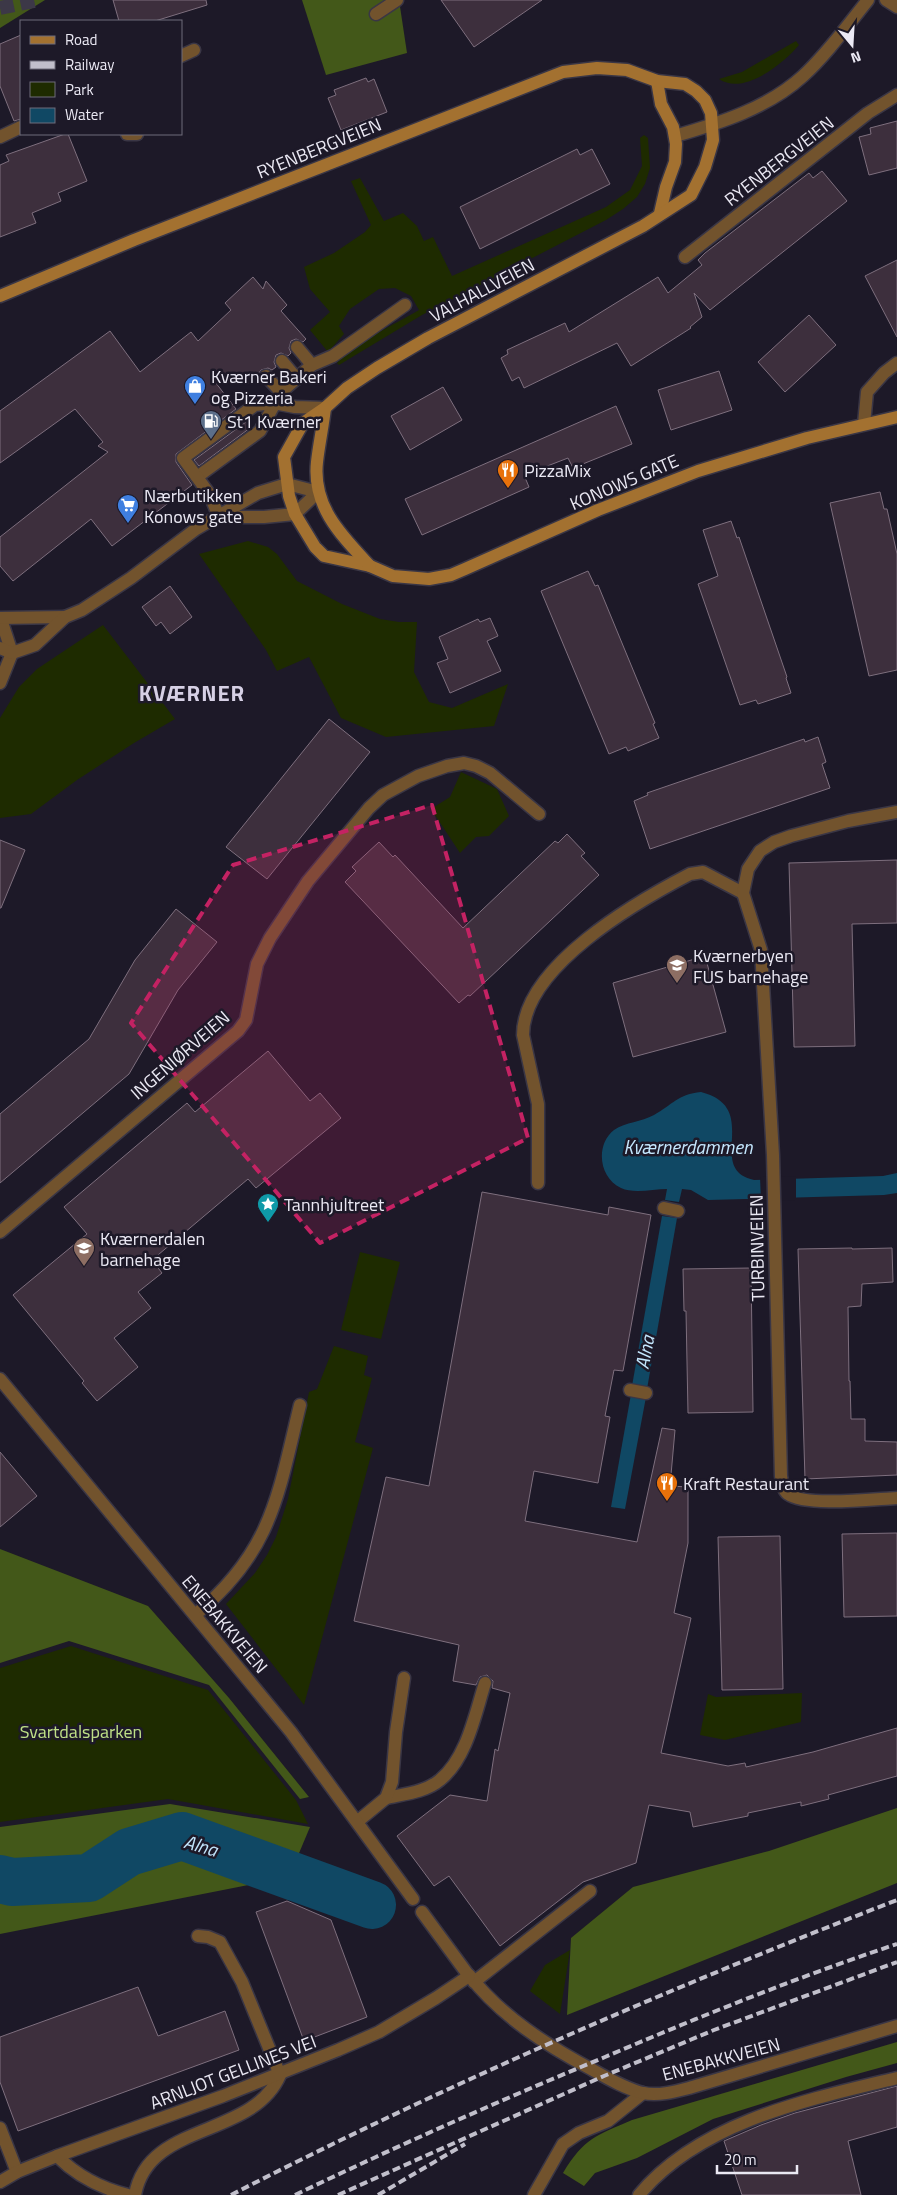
<svg xmlns="http://www.w3.org/2000/svg" width="897" height="2195" font-family="'Titillium Web',sans-serif">
  <style>
    .green { fill: #1e2b00 }
    .forest { fill: #435819 }
    .water { fill: #104864 }
    .pier { fill: #1d1928 }
    .lines { fill: none; stroke-linecap: round; stroke-linejoin: round }
    .river { stroke: #104864; stroke-width: 48 }
    .building { fill: #3d2f3d; stroke: #7e6f7e }
    .trunk-tunnel { stroke: #3c3847; stroke-width: 14; stroke-dasharray: 14 7; stroke-linecap: butt }
    .service-casing { stroke: #3a3645; stroke-width: 15 }
    .pedestrian-casing { stroke: #3a3645; stroke-width: 15 }
    .minor-casing { stroke: #3a3645; stroke-width: 15 }
    .tertiary-casing { stroke: #3a3645; stroke-width: 15 }
    .secondary-casing { stroke: #3a3645; stroke-width: 15 }
    .service { stroke: #72532d; stroke-width: 12 }
    .pedestrian { stroke: #72532d; stroke-width: 12 }
    .minor { stroke: #72532d; stroke-width: 12 }
    .tertiary { stroke: #72532d; stroke-width: 12 }
    .secondary { stroke: #a37130; stroke-width: 12 }
    .rail { stroke: #c1bfcb; stroke-width: 4; stroke-dasharray: 8 4; stroke-linecap: butt }
    .marked { fill: #c42263; fill-opacity: 0.2; stroke: #c42263; stroke-width: 4; stroke-dasharray: 10 6; stroke-linejoin: round }
    .labels { text-anchor: middle; dominant-baseline: central; stroke-width: 5; stroke-linejoin: round; paint-order: stroke }
    .street-label { font-size: 18px; fill: #ebe9f4; stroke: #1d1928 }
    .poi-label { font-size: 18px; fill: #ebe9f4; stroke: #1d1928; text-anchor: start }
    .park-label { font-size: 18px; fill: #bfe087; stroke: #1d1928 }
    .water-label { font-size: 19px; font-style: italic; fill: #c4e7fe; stroke: #1d1928 }
    .district-label { font-size: 22px; font-weight: bold; letter-spacing: 1px; fill: #d6d0e5; stroke: #1d1928 }
  </style>
  <rect width="100%" height="100%" fill="#1d1928"/>
  <!-- green -->
  <g class="green">
    <path d="M796,41L799,45C784,63 744,96 719,79L742,72Z"/>
    <path d="M644,135L648,138L650,168L645,184L637,197L623,209L606,220L422,315L339,365L337,363C354,343 395,324 419,310L411,296L395,288L379,289L350,309L339,326L344,334L328,352L310,330L330,312L310,289L304,267L334,253L365,232L371,225L351,181L360,178L384,221L403,213L417,226L424,241L433,237L452,276L606,207L630,190L642,166L640,138Z"/>
    <path d="M248,541L268,547L277,554L297,581L342,604L380,619L399,622H417L414,672L429,702L452,708L508,684L494,726L386,737L341,718L309,657L277,671L266,650L199,554Z"/>
    <path d="M103,625L175,719L134,743L77,780L31,814L0,818V718L19,687L37,669Z"/>
    <path d="M461,772L497,789L509,816L489,836L476,837L460,853L431,809L450,797Z"/>
    <path d="M360,1252L400,1262L381,1339L341,1330Z"/>
    <path d="M334,1346L368,1356L364,1375L372,1378L355,1442L373,1448L304,1705L226,1604L255,1573L267,1555L276,1537L288,1499L309,1392L317,1389Z"/>
    <path d="M71,1646L208,1690L296,1800L308,1824L168,1799L0,1822V1668Z"/>
    <path d="M802,1693L801,1722L725,1740L700,1735L708,1694L716,1697Z"/>
    <path d="M570,1950L560,2014L530,1991L545,1965Z"/>
  </g>
  <!-- forest -->
  <g class="forest">
    <path d="M0,0H45L0,28Z"/>
    <path d="M302,0H399L407,53L326,75Z"/>
    <path d="M0,1549L148,1606L229,1698L309,1797L300,1799L209,1685L69,1641L0,1663Z"/>
    <path d="M170,1804L310,1827L289,1877L0,1934V1827Z"/>
    <path d="M897,1808V1883L567,2015L571,1938L633,1887L769,1851Z"/>
    <path d="M897,2042V2063L846,2077L713,2119L637,2158L595,2173L584,2186L563,2173C584,2138 597,2135 632,2120Z"/>
  </g>
  <!-- water -->
  <g class="water">
    <path d="M701,1092C763,1108 704,1169 754,1180L883,1176L897,1173V1193L884,1195L708,1200L691,1190L682,1189L679,1202L665,1200L667,1189C653,1189 634,1194 621,1188C599,1178 595,1145 614,1130C626,1122 641,1122 654,1115C672,1105 678,1094 701,1092Z"/>
    <path d="M662,1216L677,1218L647,1389L632,1386Z"/>
    <path d="M631,1394L646,1397L625,1509L611,1507Z"/>
  </g>
  <!-- pier -->
  <path class="pier" d="M796,1176V1200L761,1201L760,1177Z"/>
  <g class="lines">
    <!-- river -->
    <path class="river" d="M0,1879L12,1882L89,1878L129,1852L182,1836L372,1905"/>
  </g>
  <!-- building -->
  <g class="building">
    <path d="M113,0H206L207,5L155,21H119Z"/>
    <path d="M441,0H542L474,47Z"/>
    <path d="M21,35V119L14,121L0,86V44Z"/>
    <path d="M366,78L368,82L374,79L387,112L341,130L328,98L336,95L334,90Z"/>
    <path d="M897,121V168L869,175L859,137L871,134L870,128Z"/>
    <path d="M65,134H68L87,181L58,193L61,201L32,213L36,223L0,237V165L9,161L6,155Z"/>
    <path d="M577,149L580,155L592,149L610,184L480,249L460,207Z"/>
    <path d="M822,171L847,201L710,310L694,293L702,317L690,327L691,328L631,366L617,343L524,388L519,377L512,381L501,358L508,354L507,350L565,323L569,332L658,277L668,293L702,265L698,260L705,253L809,173L813,178Z"/>
    <path d="M897,260V337L865,276Z"/>
    <path d="M253,277L263,289L266,281L287,305L281,311L306,339L303,342L296,339L291,341L289,348L291,353L288,356L281,353L276,355L274,362L276,367L272,370L268,368L261,370L258,374L260,381L256,384L212,378L236,409L176,454V462L192,485L112,546L91,519L13,581L0,566V537L108,452L98,446L103,442L75,409L0,463V411L110,331L140,372L191,332L198,341L231,310L225,303Z"/>
    <path d="M809,315L836,345L785,392L758,362Z"/>
    <path d="M719,371L732,410L671,430L658,390Z"/>
    <path d="M443,387L462,420L410,450L391,416Z"/>
    <path d="M616,406L632,444L573,468L568,458L524,475L529,487L422,535L405,499Z"/>
    <path d="M246,422L250,428L199,466L194,460Z"/>
    <path d="M880,492L884,509H887L897,554V670L869,676L830,503Z"/>
    <path d="M731,521L737,538L739,537L787,677L786,678L791,693L758,704L756,700L740,705L698,584L718,576L703,530Z"/>
    <path d="M588,571L595,586L598,585L655,723L653,724L659,738L628,751L626,747L609,754L541,591Z"/>
    <path d="M170,586L192,617L170,634L161,622L156,626L142,607Z"/>
    <path d="M490,618L498,636L487,641L501,671L450,693L437,663L448,659L439,637L478,619L480,622Z"/>
    <path d="M329,719L370,752L267,879L226,847Z"/>
    <path d="M818,737L826,762L822,764L830,788L650,849L634,801L648,795L647,793L804,739L805,742Z"/>
    <path d="M567,834L585,853L581,856L599,875L470,996L468,995L459,1003L345,882L356,871L352,867L379,842L393,857L395,855L463,928L555,841L558,843Z"/>
    <path d="M0,840L25,850L1,908H0Z"/>
    <path d="M897,860V923L852,924L855,1046L794,1047L789,863Z"/>
    <path d="M176,909L217,942L178,990L129,1074L0,1183V1114L89,1039L135,960Z"/>
    <path d="M705,956L726,1032L633,1057L613,983Z"/>
    <path d="M268,1051L310,1101L320,1093L341,1118L256,1188L248,1179L152,1260L162,1273L138,1292L151,1308L114,1338L138,1367L97,1401L82,1383L84,1381L13,1295L87,1234L64,1207L187,1103L195,1112Z"/>
    <path d="M482,1192L608,1215L609,1207L651,1215L623,1371L614,1370L605,1416L610,1417L598,1483L534,1471L525,1521L637,1542L662,1428L675,1430L670,1486L688,1487V1543L674,1613L691,1618L661,1753L728,1766L745,1763L746,1767L813,1752L897,1728V1776L828,1795L829,1799L801,1806V1802L748,1813V1816L693,1827L690,1812L649,1805L636,1863L583,1882L500,1946L449,1876L434,1886L397,1836L450,1795L487,1801L495,1749L498,1751L510,1693L492,1688L493,1681L487,1675L480,1677L476,1685L453,1681L459,1645L354,1621L386,1477L429,1486Z"/>
    <path d="M852,1248V1249L892,1248L893,1282L862,1284L861,1306L848,1307L849,1381H850L851,1419H865V1441L897,1442V1475L805,1479L798,1249Z"/>
    <path d="M751,1268L753,1412L688,1413L686,1311H684L683,1269Z"/>
    <path d="M0,1452L37,1496L0,1527Z"/>
    <path d="M897,1533V1616L844,1617L842,1534Z"/>
    <path d="M780,1536L783,1689L722,1690L718,1537Z"/>
    <path d="M287,1901L331,1920L367,2017L304,2041L256,1912Z"/>
    <path d="M138,1987L158,2036L225,2011L239,2050L18,2131L0,2082V2037Z"/>
    <path d="M897,2086V2127L848,2141L861,2195H742L724,2141L761,2125L795,2113Z"/>
  </g>
  <g class="lines">
    <!-- trunk-tunnel -->
    <path class="trunk-tunnel" d="M0,8L38,0"/>
    <!-- service casing -->
    <g class="service-casing">
      <g id="service">
        <path d="M376,14L397,0"/>
        <path d="M181,56L194,50"/>
        <path d="M127,134H137"/>
        <path d="M0,137L21,127"/>
        <path d="M685,257L868,113L897,95"/>
        <path d="M297,347L312,365"/>
        <path d="M282,361L297,379"/>
        <path d="M266,376L281,392"/>
        <path d="M864,424L867,392L884,373L897,363"/>
        <path d="M197,477L260,431L281,392L312,365L333,356L405,305"/>
        <path d="M219,517L210,495L183,458L255,405L274,403L295,407L325,408"/>
        <path d="M538,1183V1104L523,1035C523,967 636,902 690,874L703,872L743,893"/>
        <path d="M0,1232L238,1031L246,1020L257,964L270,938L308,881L369,808L383,795L418,776L447,766L464,763L476,766L490,773L539,814"/>
        <path d="M195,1615C272,1552 278,1495 300,1405"/>
        <path d="M386,1798C404,1794 426,1792 440,1780C467,1758 475,1714 485,1683"/>
        <path d="M358,1821L386,1798L392,1782L396,1732L404,1678"/>
        <path d="M474,1982L590,1891"/>
        <path d="M0,2128L17,2172"/>
        <path d="M57,2156C77,2176 100,2188 128,2195"/>
        <path d="M135,2195C148,2121 252,2139 280,2075L242,1982L220,1942L208,1937L198,1936"/>
        <path d="M534,2195L563,2144L579,2133L608,2121L643,2093"/>
        <path d="M639,2195C699,2122 810,2099 897,2078"/>
      </g>
    </g>
    <!-- pedestrian casing -->
    <g class="pedestrian-casing">
      <g id="pedestrian">
        <path d="M664,1208L678,1211"/>
        <path d="M630,1390L646,1393"/>
      </g>
    </g>
    <!-- minor casing -->
    <g class="minor-casing">
      <g id="minor">
        <path d="M886,0L897,7"/>
        <path d="M0,683L12,653L1,619"/>
        <path d="M897,812L848,821L791,836L774,842L760,851L748,869L743,893L761,950L773,1155L781,1476C782,1483 783,1490 788,1494C806,1507 874,1499 897,1498"/>
        <path d="M0,1379L291,1732L413,1899"/>
        <path d="M469,1975C501,2016 546,2045 591,2069C607,2078 626,2089 643,2093C658,2096 674,2092 689,2088L897,2026"/>
        <path d="M0,2182L17,2172L57,2156L223,2096L338,2050L379,2032L436,1998L469,1976L422,1912"/>
      </g>
    </g>
    <!-- tertiary casing -->
    <g class="tertiary-casing">
      <g id="tertiary">
        <path d="M675,136C720,123 768,108 803,76C827,54 847,26 868,0"/>
        <path d="M220,517H264L295,514L318,492"/>
        <path d="M0,618L65,617"/>
        <path d="M0,648L12,653L35,645L65,617L82,610L131,578L196,529L258,493L287,484L318,492"/>
      </g>
    </g>
    <!-- secondary casing -->
    <g class="secondary-casing">
      <g id="secondary">
        <path d="M657,81L661,104L673,127L676,144L675,162L666,187L660,213"/>
        <path d="M0,296L134,240L563,72L597,68L627,70L657,81L685,84L696,91L705,100L711,113L713,140L705,167L691,195L643,226L428,338L377,368L347,388L325,408L303,423L284,457L289,496L295,514L315,547L324,556L370,566L393,576L429,579L451,575L465,569L598,510L698,471L807,438L897,417"/>
        <path d="M325,408C323,426 319,444 317,462C312,507 342,536 370,566"/>
      </g>
    </g>
    <!-- service -->
    <use href="#service" class="service"/>
    <!-- pedestrian -->
    <use href="#pedestrian" class="pedestrian"/>
    <!-- minor -->
    <use href="#minor" class="minor"/>
    <!-- tertiary -->
    <use href="#tertiary" class="tertiary"/>
    <!-- secondary -->
    <use href="#secondary" class="secondary"/>
    <!-- rail -->
    <g class="rail">
      <path d="M231,2195C447,2084 670,1988 897,1900"/>
      <path d="M295,2195C397,2146 501,2100 605,2057C701,2016 798,1977 897,1944"/>
      <path d="M338,2195L604,2076L714,2030L897,1962"/>
      <path d="M378,2195L465,2144"/>
    </g>
  </g>
  <!-- marked area -->
  <path class="marked" d="M432,805L528,1138L320,1243L131,1023L233,865Z"/>
  <!-- icons -->
  <defs>
    <g id="shop-pin" transform="scale(1.125)"><path d="M0 17L-7.5 6A9.5 9.5 0 1 1 7.5 6Z" fill="#3f7fe0" stroke="#1d1928"/><path d="M-5-2.5h2.3a2.7 3.5 0 0 1 5.4 0H5L5.5 6h-11ZM-1.5-2.5h3a1.5 2.3 0 0 0-3 0Z" fill="#fff"/></g>
    <g id="fuel-pin" transform="scale(1.125)"><path d="M0 17L-7.5 6A9.5 9.5 0 1 1 7.5 6Z" fill="#5c6f8a" stroke="#1d1928"/><path d="M-5.5-6h7V0h2V4h1.3V-2.5L3-4.5l.8-.8L6-3V5H2.5V1h-1V6h-7ZM-4.2-4.7v3.2H.2V-4.7Z" fill="#fff"/></g>
    <g id="restaurant-pin" transform="scale(1.125)"><path d="M0 17L-7.5 6A9.5 9.5 0 1 1 7.5 6Z" fill="#e8710a" stroke="#1d1928"/><path d="M-5-6h1v4h1v-4h1v4h1v-4h1v5L-1.5 .5V6h-2V.5L-5-1ZM5-6V6H3V1.5H1.5Q1.5-4 5-6Z" fill="#fff"/></g>
    <g id="supermarket-pin" transform="scale(1.125)"><path d="M0 17L-7.5 6A9.5 9.5 0 1 1 7.5 6Z" fill="#3f7fe0" stroke="#1d1928"/><path d="M-6-5.5h2.5l.6 2H6L4.5 2H-2.5L-4.4-4H-6ZM-1.5 3.2a1.3 1.3 0 1 0 .1 0ZM3 3.2a1.3 1.3 0 1 0 .1 0Z" fill="#fff"/></g>
    <g id="school-pin" transform="scale(1.125)"><path d="M0 17L-7.5 6A9.5 9.5 0 1 1 7.5 6Z" fill="#8d6e63" stroke="#1d1928"/><path d="M0-5L7-2L0 1L-7-2ZM-4 1L0 2.5L4 1V4Q0 6-4 4Z" fill="#fff"/></g>
    <g id="sight-pin" transform="scale(1.125)"><path d="M0 17L-7.5 6A9.5 9.5 0 1 1 7.5 6Z" fill="#0f9aa8" stroke="#1d1928"/><path d="M0-6L1.8-2.2L6-1.7L2.9 1.2L3.7 5.4L0 3.3L-3.7 5.4L-2.9 1.2L-6-1.7L-1.8-2.2Z" fill="#fff"/></g>
  </defs>
  <g fill-rule="evenodd">
    <use href="#shop-pin" x="195" y="386"/>
    <use href="#fuel-pin" x="211" y="421"/>
    <use href="#restaurant-pin" x="508" y="470"/>
    <use href="#supermarket-pin" x="128" y="505"/>
    <use href="#school-pin" x="677" y="965"/>
    <use href="#sight-pin" x="268" y="1204"/>
    <use href="#school-pin" x="84" y="1248"/>
    <use href="#restaurant-pin" x="667" y="1483"/>
  </g>
  <g class="labels">
    <!-- street labels -->
    <g class="street-label">
      <text transform="translate(319 148) rotate(-22)">RYENBERGVEIEN</text>
      <text transform="translate(779 161) rotate(-38)">RYENBERGVEIEN</text>
      <text transform="translate(482 290) rotate(-28)">VALHALLVEIEN</text>
      <text transform="translate(624 482) rotate(-23)">KONOWS GATE</text>
      <text transform="translate(180 1055) rotate(-41)">INGENIØRVEIEN</text>
      <text transform="translate(757 1248) rotate(-91)">TURBINVEIEN</text>
      <text transform="translate(225 1624) rotate(50)">ENEBAKKVEIEN</text>
      <text transform="translate(721 2059) rotate(-15)">ENEBAKKVEIEN</text>
      <text transform="translate(233 2072) rotate(-21)">ARNLJOT GELLINES VEI</text>
    </g>
    <!-- poi labels -->
    <g class="poi-label">
      <text x="211" y="376">Kværner Bakeri<tspan x="211" dy="21">og Pizzeria</tspan></text>
      <text x="227" y="421">St1 Kværner</text>
      <text x="524" y="470">PizzaMix</text>
      <text x="144" y="495">Nærbutikken<tspan x="144" dy="21">Konows gate</tspan></text>
      <text x="693" y="955">Kværnerbyen<tspan x="693" dy="21">FUS barnehage</tspan></text>
      <text x="284" y="1204">Tannhjultreet</text>
      <text x="100" y="1238">Kværnerdalen<tspan x="100" dy="21">barnehage</tspan></text>
      <text x="683" y="1483">Kraft Restaurant</text>
    </g>
    <!-- park labels -->
    <g class="park-label">
      <text x="81" y="1731">Svartdalsparken</text>
    </g>
    <!-- water labels -->
    <g class="water-label">
      <text x="688" y="1146">Kværnerdammen</text>
      <text transform="translate(644 1352) rotate(-79)">Alna</text>
      <text transform="translate(201 1845) rotate(16)">Alna</text>
    </g>
    <!-- district labels -->
    <g class="district-label">
      <text x="192" y="693">KVÆRNER</text>
    </g>
  </g>
  <!-- legend -->
  <rect x="20" y="20" width="162" height="115" fill="#1d1928" stroke="#6f6c7a"/>
  <rect x="30" y="36" width="25" height="8" fill="#a37130" stroke="#6f6c7a"/>
  <text x="65" y="45" font-size="15" fill="#ebe9f4">Road</text>
  <rect x="30" y="61" width="25" height="8" fill="#c1bfcb" stroke="#6f6c7a"/>
  <text x="65" y="70" font-size="15" fill="#ebe9f4">Railway</text>
  <rect x="30" y="82" width="25" height="15" fill="#1e2b00" stroke="#6f6c7a"/>
  <text x="65" y="95" font-size="15" fill="#ebe9f4">Park</text>
  <rect x="30" y="108" width="25" height="15" fill="#104864" stroke="#6f6c7a"/>
  <text x="65" y="120" font-size="15" fill="#ebe9f4">Water</text>
  <!-- north arrow -->
  <g transform="translate(852 45) rotate(162)" stroke="#1d1928" stroke-width="4" paint-order="stroke">
  <path d="M0-4L9 19L0 12L-9 19Z" fill="#ebe9f4"/>
  <text y="-8" font-size="14" font-weight="bold" text-anchor="middle" fill="#ebe9f4">N</text>
  </g>
  <!-- scale -->
  <path d="M717 2165v8h80v-8" fill="none" stroke="#ebe9f4" stroke-width="2.5"/>
  <text x="724" y="2165" font-size="15" fill="#ebe9f4" stroke="#1d1928" stroke-width="4" paint-order="stroke">20 m</text>
</svg>
